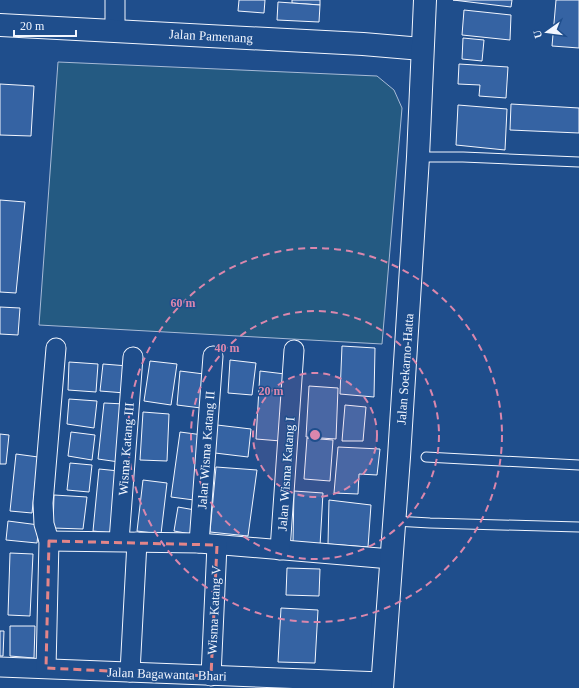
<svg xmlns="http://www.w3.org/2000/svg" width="579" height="688" font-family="'Times New Roman',serif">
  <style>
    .green { fill: #245a82; stroke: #a8bbd7 }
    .building { fill: #3563a3; stroke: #f2f6ff }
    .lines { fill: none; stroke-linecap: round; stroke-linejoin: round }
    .lane-casing { stroke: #f2f6ff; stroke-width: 11 }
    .street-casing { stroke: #f2f6ff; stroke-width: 21 }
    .secondary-casing { stroke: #f2f6ff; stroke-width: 24 }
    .primary-casing { stroke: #f2f6ff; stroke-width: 24 }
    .lane { stroke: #1f4e8c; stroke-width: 9 }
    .street { stroke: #1f4e8c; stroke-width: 19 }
    .secondary { stroke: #1f4e8c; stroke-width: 22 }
    .primary { stroke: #1f4e8c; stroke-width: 22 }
    .marked { fill: none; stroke: #e38589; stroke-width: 3; stroke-dasharray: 8 5; stroke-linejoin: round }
    .ring { fill: none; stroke: #da87ad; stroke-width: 2; stroke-dasharray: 7 5 }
    .labels { text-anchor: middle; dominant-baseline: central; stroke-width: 3; stroke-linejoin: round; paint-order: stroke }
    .street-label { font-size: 13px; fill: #f2f6ff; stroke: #1f4e8c }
    .centre { fill: #da87ad; stroke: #1f4e8c; stroke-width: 2 }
    .ring-label { font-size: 12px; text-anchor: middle; font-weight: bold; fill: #da87ad; stroke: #1f4e8c; stroke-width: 3; stroke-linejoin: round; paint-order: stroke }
  </style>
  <rect width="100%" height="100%" fill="#1f4e8c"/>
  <!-- green -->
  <path class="green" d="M58,62L377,76L394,90L402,108L382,344L39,325Z"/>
  <!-- building -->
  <g class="building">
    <path d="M239,0H265L264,13L238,11Z"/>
    <path d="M292,0H320V5L292,3Z"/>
    <path d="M453,0H512L511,7Z"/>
    <path d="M556,0H579V48L552,46Z"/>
    <path d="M278,2L320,5L319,22L277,20Z"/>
    <path d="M464,10L511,15L510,40L462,35Z"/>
    <path d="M463,38L484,40L482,61L462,59Z"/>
    <path d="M459,64L508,67L506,98L479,96L480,85L458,84Z"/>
    <path d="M0,84L34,86L31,136L0,135Z"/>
    <path d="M511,104L579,108V133L510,130Z"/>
    <path d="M458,105L507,109L505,150L456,145Z"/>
    <path d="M0,200L25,202L16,293L0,292Z"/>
    <path d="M0,307L20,308L18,335L0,334Z"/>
    <path d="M342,346L375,348L374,397L340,394Z"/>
    <path d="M230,360L256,363L252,395L228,393Z"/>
    <path d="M150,361L177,364L171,405L144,401Z"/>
    <path d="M69,362L98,364L96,392L68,390Z"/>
    <path d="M103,364L128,366L125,393L100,391Z"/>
    <path d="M180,371L204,374L201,408L177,405Z"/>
    <path d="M260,371L285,374L281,441L256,439Z"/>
    <path d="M309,386L338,388L336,439L306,437Z"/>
    <path d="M69,399L97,401L94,428L67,424Z"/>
    <path d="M104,403L125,404L119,462L98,459Z"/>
    <path d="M345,405L366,407L363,441H342Z"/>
    <path d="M143,412L169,414L167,461L140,460Z"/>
    <path d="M217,425L251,429L248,457L215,453Z"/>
    <path d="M71,432L95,435L92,460L68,456Z"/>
    <path d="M180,432L203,435L194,500L171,497Z"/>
    <path d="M0,434L9,435L6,464H0Z"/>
    <path d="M307,438L333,440L330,481L304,479Z"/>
    <path d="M338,447L380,449L377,475L359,474L358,494L334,493Z"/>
    <path d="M16,454L38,457L32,513L10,511Z"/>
    <path d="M70,463L92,465L89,492L67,490Z"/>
    <path d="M216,467L257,470L248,536L210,532Z"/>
    <path d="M99,469L119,471L112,533L93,531Z"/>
    <path d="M143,480L167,483L161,534L137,531Z"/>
    <path d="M294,491L323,493L320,546L293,542Z"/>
    <path d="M54,495L87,497L83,529L53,528Z"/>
    <path d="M329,500L371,505L368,547L328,544Z"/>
    <path d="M178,507L195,510L191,534L174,531Z"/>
    <path d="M8,521L39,525L37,543L6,540Z"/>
    <path d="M10,553L33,554L30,616L8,615Z"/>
    <path d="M287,568L320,569L319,596L286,595Z"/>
    <path d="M281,608L318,610L315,663L278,662Z"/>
    <path d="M10,626H35L34,658L10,656Z"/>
    <path d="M0,631H4L3,656H0Z"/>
  </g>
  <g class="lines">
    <!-- lane casing -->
    <g class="lane-casing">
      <g id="lane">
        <path d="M418,157H463L579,162"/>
        <path d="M426,457L579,465"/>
        <path d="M395,521L430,523L579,527"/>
      </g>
    </g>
    <!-- street casing -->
    <g class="street-casing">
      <g id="street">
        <path d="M115,31V0"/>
        <path d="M49,541L199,543L391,559"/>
        <path d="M119,541L133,357"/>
        <path d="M199,543L213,356"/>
        <path d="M280,550L294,350"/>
        <path d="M0,667L382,682"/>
        <path d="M46,668L49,541L44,524L43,503L56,348"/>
        <path d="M130,672L137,542"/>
        <path d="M211,676L217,545"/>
      </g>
    </g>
    <!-- secondary casing -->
    <g class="secondary-casing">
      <path id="secondary" d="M0,25L363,44L422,49"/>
    </g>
    <!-- primary casing -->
    <g class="primary-casing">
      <path id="primary" d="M382,688L399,457L418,157L425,0"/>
    </g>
    <!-- lane -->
    <use href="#lane" class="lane"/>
    <!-- street -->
    <use href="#street" class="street"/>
    <!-- secondary -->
    <use href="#secondary" class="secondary"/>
    <!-- primary -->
    <use href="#primary" class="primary"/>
  </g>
  <!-- marked area -->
  <path class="marked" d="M49,541L217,545L211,676L46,668Z"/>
  <!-- distance rings -->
  <circle cx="315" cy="435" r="62" fill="#da87ad" fill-opacity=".12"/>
  <g class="ring">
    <circle cx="315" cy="435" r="62"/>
    <circle cx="315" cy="435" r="124"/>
    <circle cx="315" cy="435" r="187"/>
  </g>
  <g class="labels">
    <!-- street labels -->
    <g class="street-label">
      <text transform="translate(211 36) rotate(3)">Jalan Pamenang</text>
      <text transform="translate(405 369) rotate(-86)">Jalan Soekarno-Hatta</text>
      <text transform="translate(126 449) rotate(-86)">Wisma Katang III</text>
      <text transform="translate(206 450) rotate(-86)">Jalan Wisma Katang II</text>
      <text transform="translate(286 474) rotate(-86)">Jalan Wisma Katang I</text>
      <text transform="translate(214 610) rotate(-87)">Wisma Katang V</text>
      <text transform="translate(167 674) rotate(2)">Jalan Bagawanta Bhari</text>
    </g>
  </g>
  <circle cx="315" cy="435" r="6" class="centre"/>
  <g class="ring-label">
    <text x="183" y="307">60 m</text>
    <text x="227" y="352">40 m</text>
    <text x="271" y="395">20 m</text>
  </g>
  <!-- north arrow -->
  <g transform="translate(547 32) rotate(256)" stroke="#1f4e8c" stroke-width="3" paint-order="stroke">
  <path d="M0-3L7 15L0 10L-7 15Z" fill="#f2f6ff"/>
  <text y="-6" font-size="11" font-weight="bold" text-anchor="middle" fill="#f2f6ff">U</text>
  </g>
  <!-- scale -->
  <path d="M14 30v6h62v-6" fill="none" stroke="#f2f6ff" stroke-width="2"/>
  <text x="20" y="30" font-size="12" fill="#f2f6ff" stroke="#1f4e8c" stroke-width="3" paint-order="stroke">20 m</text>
</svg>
